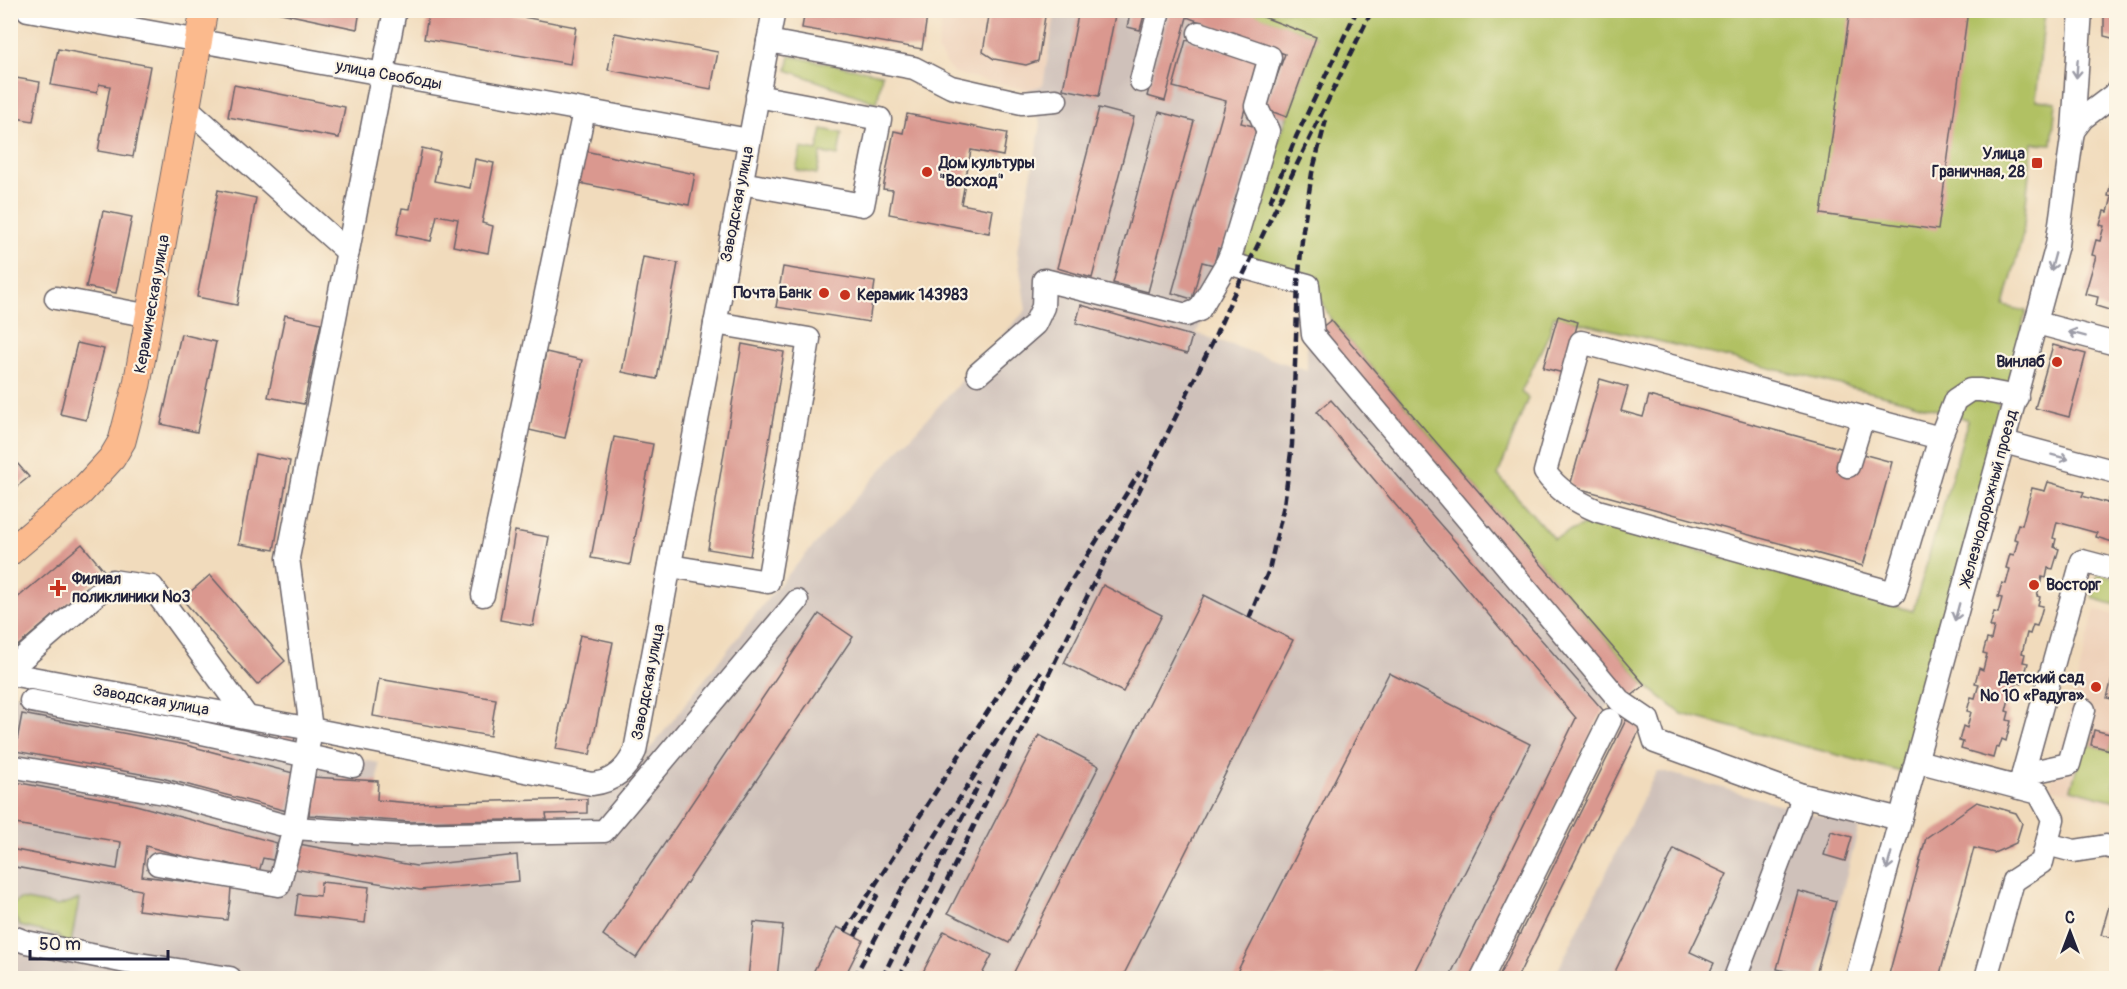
<svg xmlns="http://www.w3.org/2000/svg" width="2127" height="989" font-family="Pangolin,sans-serif">
  <style>
    .built { fill: #eed1ba }
    .industrial { fill: #cfc1ba }
    .green { fill: #b1c164; stroke: #6a7250; stroke-width: 1.5 }
    .building { fill: #da988f }
    .lines { fill: none; stroke-linecap: round; stroke-linejoin: round }
    .minor-casing { stroke: #6a6368; stroke-width: 25 }
    .major-casing { stroke: #6a6368; stroke-width: 29 }
    .minor { stroke: #fff; stroke-width: 22 }
    .major { stroke: #fbba8d; stroke-width: 27 }
    .rail { stroke: #22223b; stroke-width: 4.5; stroke-dasharray: 9 4.5; stroke-linecap: butt }
    .oneway { stroke: #9c9ca7 }
    .poi-dot { fill: #c8321e; stroke: #fcf5e5; stroke-width: 2 }
    .labels { text-anchor: middle; dominant-baseline: central; stroke-width: 4.5; stroke-linejoin: round; paint-order: stroke }
    .street-label { font-size: 16px; fill: #22223b; stroke: #fcf5e5 }
    .poi-label { font-size: 16px; font-weight: bold; fill: #22223b; stroke: #fcf5e5; text-anchor: end }
  </style>
  <rect width="100%" height="100%" fill="#fcf5e5"/>
  <filter id="ink" filterUnits="userSpaceOnUse"><feTurbulence type="fractalNoise" baseFrequency=".0167" numOctaves="2"/><feDisplacementMap in="SourceGraphic" scale="12" xChannelSelector="R" yChannelSelector="G"/><feConvolveMatrix kernelMatrix="1 2 1 2 8 2 1 2 1" color-interpolation-filters="sRGB"/></filter>
  <filter id="wash" filterUnits="userSpaceOnUse"><feTurbulence type="fractalNoise" baseFrequency=".008" numOctaves="4" result="noise"/><feDisplacementMap in="SourceGraphic" scale="24" xChannelSelector="R" yChannelSelector="G"/><feGaussianBlur stdDeviation="1.35" result="paint"/><feColorMatrix in="noise" values="0 0 0 0 0 0 0 0 0 0 0 0 0 0 0 0 0 1.4 0 .05"/><feComposite in="paint" operator="in"/></filter>
  <g filter="url(#wash)">
    <rect width="100%" height="100%" fill="#f1dbbc"/>
    <!-- built -->
    <g class="built">
      <path d="M944,11H1056L1043,85L1028,90L953,73L937,50Z"/>
      <path d="M2095,610L2116,615V805L2050,788Z"/>
    </g>
    <!-- industrial -->
    <g class="industrial">
      <path d="M1056,10L1245,11L1316,37L1275,151L1244,246L1196,333L1307,371V331L1316,332L1331,320L1645,685L1630,697L1612,702L1603,710L1589,733L1576,719L1449,978H11L10,694L20,695L23,688L319,741L318,751L379,763L377,800L411,803L599,798L610,794L623,784L776,588L914,433L1026,310L1017,250L1041,125L1028,90L1043,85Z"/>
      <path d="M1656,772H1666L1859,827L1820,978H1554Z"/>
    </g>
    <!-- green -->
    <g class="green">
      <path d="M1245,11H2045L2036,100L2056,102L2052,144L2032,143L2023,234L2004,306L2026,311L2009,381C1995,398 1968,360 1941,411L1903,400L1554,316L1549,334L1521,392L1528,398L1498,475L1554,539L1592,521L1913,611L1968,420L1958,416C1961,410 1962,403 1969,400C1979,394 2000,400 2003,410L1902,772L1682,714L1645,685L1331,320L1310,275L1244,255V246L1275,151L1316,37Z"/>
      <path d="M790,56L882,74L877,103L787,70Z"/>
      <path d="M822,129L842,133L838,156L821,153L817,174L796,170L801,148L817,151Z"/>
      <path d="M2098,574L2116,578V605L2092,598Z"/>
      <path d="M2116,726V773L2113,786L2116,788V801L2071,789L2086,735L2093,737L2091,745L2110,750Z"/>
      <path d="M20,899L58,906L79,899L70,949L57,935L20,926L10,907Z"/>
    </g>
    <g id="blocks">
      <!-- building -->
      <g class="building">
        <path d="M267,10H360L357,29Z"/>
        <path d="M429,10H486L576,27L570,64L424,39Z"/>
        <path d="M805,10H928L922,49L802,28Z"/>
        <path d="M990,10H1046L1038,61L1026,65L994,59L983,52Z"/>
        <path d="M1079,10H1116L1099,96L1063,89Z"/>
        <path d="M1131,10H1147L1146,16L1144,15L1140,30L1127,27Z"/>
        <path d="M1171,10H1245L1316,37L1287,117L1265,109L1285,54L1187,17L1165,101L1147,96Z"/>
        <path d="M1850,10H1968L1938,230L1821,214Z"/>
        <path d="M2104,10H2116V39L2104,36Z"/>
        <path d="M615,33L718,52L711,89L608,70Z"/>
        <path d="M1186,40L1258,60L1241,123L1257,127L1223,250L1218,248L1214,265L1202,262L1192,299L1172,293L1226,101L1173,87Z"/>
        <path d="M58,49L150,66L133,157L98,151L110,86L99,84L97,93L51,85Z"/>
        <path d="M10,77L40,82L33,121L10,117Z"/>
        <path d="M234,85L345,107L339,138L228,117Z"/>
        <path d="M1099,108L1134,117L1092,278L1057,268Z"/>
        <path d="M1159,112L1194,121L1148,292L1113,283Z"/>
        <path d="M907,114L1007,133L1003,156L971,150L961,204L993,210L989,233L889,214L893,190L883,189L894,131L903,133Z"/>
        <path d="M422,148L440,152L434,181L470,188L475,159L494,163L482,223L493,226L488,253L453,246L458,219L437,215L431,241L397,234L402,208L410,209Z"/>
        <path d="M580,150L695,174L689,205L574,182Z"/>
        <path d="M2111,182L2116,184V312L2096,306L2098,297L2085,294L2096,256L2092,255L2096,240L2100,241L2104,226L2100,225L2104,211L2108,212L2112,197L2108,196Z"/>
        <path d="M218,190L256,198L237,305L197,297Z"/>
        <path d="M103,211L132,217L116,293L86,287Z"/>
        <path d="M643,257L678,263L657,379L622,372Z"/>
        <path d="M783,267L875,282L869,322L776,307Z"/>
        <path d="M1081,305L1192,336L1187,354L1076,323Z"/>
        <path d="M285,315L321,323L304,404L268,397Z"/>
        <path d="M1558,316L1578,322L1564,373L1543,368Z"/>
        <path d="M1331,320L1645,685L1630,697L1316,332Z"/>
        <path d="M181,334L216,342L197,432L161,424Z"/>
        <path d="M77,343L104,349L86,420L60,414Z"/>
        <path d="M742,344L784,352L750,556L708,549Z"/>
        <path d="M2053,345L2086,354L2069,417L2035,408Z"/>
        <path d="M546,352L582,360L565,438L529,430Z"/>
        <path d="M1600,379L1628,387L1621,411L1643,417L1649,396L1892,462L1863,566L1570,486Z"/>
        <path d="M1331,400L1603,710L1469,978H1449L1576,718L1317,412Z"/>
        <path d="M614,437L653,444L630,565L591,558Z"/>
        <path d="M255,454L290,461L274,550L239,544Z"/>
        <path d="M10,455L29,477L10,492Z"/>
        <path d="M2048,482L2084,492L2082,496L2108,503L2109,499L2116,501V543L2096,537L2097,533L2057,522L2053,538L2056,539L2054,547L2059,549L2053,569L2048,568L2046,578L2042,577L2037,596L2040,597L2038,605L2043,606L2040,617L2037,626L2033,625L2030,634L2027,633L2022,653L2025,654L2023,662L2028,663L2022,684L2017,682L2015,692L2011,691L2006,711L2009,712L2007,720L2011,721L2006,741L2002,739L1999,748L1996,747L1993,758L1961,749L1963,742L1959,741L1963,726L1967,728L1971,712L1967,711L1971,697L1975,698L1979,684L1975,683L1979,668L1983,670L1987,654L1983,653L1987,639L1991,640L1994,627H1990L1994,612L1998,613L2002,598L1998,597L2002,583L2006,584L2010,569L2006,568L2010,554L2014,555L2018,540L2014,539L2018,524L2022,525L2032,488L2045,491Z"/>
        <path d="M515,531L549,537L533,626L500,620Z"/>
        <path d="M82,544L105,572L14,649L10,644V604Z"/>
        <path d="M210,575L285,661L257,685L182,599Z"/>
        <path d="M1103,585L1162,615L1123,692L1064,663Z"/>
        <path d="M1204,595L1293,640L1122,978H1011Z"/>
        <path d="M819,614L853,637L636,958L603,935Z"/>
        <path d="M580,635L613,642L590,755L556,749Z"/>
        <path d="M2116,663V700L2107,698Z"/>
        <path d="M1389,673L1530,744L1411,978H1234Z"/>
        <path d="M379,679L496,699L490,736L373,716Z"/>
        <path d="M22,714L186,745L297,774L287,811L162,778L15,751Z"/>
        <path d="M1626,720L1641,727L1517,978H1498Z"/>
        <path d="M2094,730L2114,735L2110,750L2091,745Z"/>
        <path d="M279,734L295,737L293,748L277,745Z"/>
        <path d="M1039,735L1099,766L1009,943L948,913Z"/>
        <path d="M312,777L378,781L377,800L411,803L587,799V813L546,814L547,819L411,822L309,815Z"/>
        <path d="M10,781L132,804L277,843L273,860L263,858L259,872L226,863L225,868L146,846L142,876L231,887L230,901L227,920L138,910L141,890L10,866V849L117,869L121,842L10,823Z"/>
        <path d="M1977,802L2016,813L2022,823L2016,843L1994,853L1974,848L1939,978H1888L1926,838Z"/>
        <path d="M1831,831L1852,837L1845,861L1824,855Z"/>
        <path d="M299,844L416,866L517,855L519,881L420,890L294,869Z"/>
        <path d="M1674,849L1727,874L1690,952L1714,963L1707,978H1612Z"/>
        <path d="M2116,881V939L2101,935Z"/>
        <path d="M321,882L369,887L365,923L295,915L298,894L320,896Z"/>
        <path d="M1798,891L1836,901L1815,978L1777,969Z"/>
        <path d="M754,922L783,925L777,978H748Z"/>
        <path d="M837,927L863,940L844,978H810Z"/>
        <path d="M944,931L992,955L980,978H920Z"/>
      </g>
    </g>
  </g>
  <g filter="url(#ink)">
    <use href="#blocks" fill-opacity="0" stroke="#6a6368" stroke-width="1.5"/>
    <g class="lines">
      <!-- minor casing -->
      <g class="minor-casing">
        <g id="minor">
          <path d="M28,10L749,140"/>
          <path d="M768,41L914,68L951,87L1022,103L1056,100"/>
          <path d="M1141,81L1159,10"/>
          <path d="M187,108L348,252"/>
          <path d="M2073,131L2083,118L2116,93"/>
          <path d="M741,183L863,205L880,119L757,96"/>
          <path d="M1227,263L1308,285L1313,335L1620,701L1648,720L1655,742L1802,795"/>
          <path d="M56,298L150,316"/>
          <path d="M2037,323L2116,344"/>
          <path d="M978,374L1035,324L1043,307L1044,280L1186,315L1199,310L1227,263L1232,251L1268,131L1256,106L1270,57L1199,33"/>
          <path d="M1940,438L1581,342L1545,472C1558,491 1577,502 1598,511L1894,593L1940,438L1955,400L1970,390H1980L2017,397"/>
          <path d="M2004,442L2116,472"/>
          <path d="M1848,466L1863,417"/>
          <path d="M670,566L768,582L809,339L715,323"/>
          <path d="M483,595L584,111"/>
          <path d="M10,669L112,581L152,587L247,717"/>
          <path d="M10,674L311,729L592,784C613,782 627,769 635,751L774,10"/>
          <path d="M31,701L193,731L353,766"/>
          <path d="M1917,761L2039,793L2053,819L2042,862L2013,881L1986,978"/>
          <path d="M10,766L164,793L294,828L399,835L604,831L797,601"/>
          <path d="M2023,774L2069,764L2084,710"/>
          <path d="M2019,788L2082,561L2116,570"/>
          <path d="M2047,844L2074,851L2106,846L2116,849"/>
          <path d="M158,864L279,885L294,828L311,729L288,558L395,10"/>
          <path d="M10,936L26,942L126,962L230,978"/>
          <path d="M1482,978L1610,720"/>
          <path d="M1735,978L1799,809L1802,795L1900,819"/>
          <path d="M1857,978L2057,245L2073,131L2081,10"/>
        </g>
      </g>
      <!-- major casing -->
      <g class="major-casing">
        <path id="major" d="M10,552L80,493L112,458L122,441L137,384L204,10"/>
      </g>
      <!-- minor -->
      <use href="#minor" class="minor"/>
      <!-- major -->
      <use href="#major" class="major"/>
      <!-- rail -->
      <g class="rail">
        <path d="M1270,202L1296,137L1357,10"/>
        <path d="M1249,618L1269,570L1284,505L1292,445L1298,283L1303,230L1312,173L1326,120"/>
        <path d="M845,931L1020,662L1140,472"/>
        <path d="M855,936L878,894"/>
        <path d="M854,978L905,883L1041,672"/>
        <path d="M882,978L980,782"/>
        <path d="M899,978L1214,339L1232,298L1372,10"/>
      </g>
    </g>
    <!-- one-way arrows -->
    <defs><path id="oneway-shaft" d="M-6 0H5M1.5-3L5.5 0L1.5 3" fill="none" stroke-width="1.6" stroke-linecap="round" stroke-linejoin="round" transform="scale(1.5)"/></defs>
    <g class="oneway">
      <use href="#oneway-shaft" transform="translate(2077 69) rotate(94)"/>
      <use href="#oneway-shaft" transform="translate(2053 262) rotate(105)"/>
      <use href="#oneway-shaft" transform="translate(2077 334) rotate(-165)"/>
      <use href="#oneway-shaft" transform="translate(2060 457) rotate(15)"/>
      <use href="#oneway-shaft" transform="translate(1957 612) rotate(105)"/>
      <use href="#oneway-shaft" transform="translate(1889 861) rotate(105)"/>
    </g>
  </g>
  <!-- markers -->
  <g class="poi-dot">
    <rect x="2031" y="157" width="12" height="12" rx="3"/>
    <circle cx="927" cy="172" r="6"/>
    <circle cx="824" cy="293" r="6"/>
    <circle cx="845" cy="295" r="6"/>
    <circle cx="2057" cy="362" r="6"/>
    <circle cx="2034" cy="585" r="6"/>
    <path d="M55 579h6v6h6v6h-6v6h-6v-6h-6v-6h6z"/>
    <circle cx="2096" cy="687" r="6"/>
  </g>
  <g class="labels">
    <!-- street labels -->
    <g class="street-label">
      <text transform="translate(389 75) rotate(10)">улица Свободы</text>
      <text transform="translate(737 204) rotate(-79)">Заводская улица</text>
      <text transform="translate(152 304) rotate(-80)">Керамическая улица</text>
      <text transform="translate(1989 498) rotate(-75)">Железнодорожный проезд</text>
      <text transform="translate(648 682) rotate(-79)">Заводская улица</text>
      <text transform="translate(151 700) rotate(10)">Заводская улица</text>
    </g>
    <!-- poi labels -->
    <g class="poi-label">
      <text x="2025" y="154">Улица<tspan x="2025" dy="18">Граничная, 28</tspan></text>
      <text x="939" y="163" text-anchor="start">Дом культуры<tspan x="939" dy="18">"Восход"</tspan></text>
      <text x="812" y="293">Почта Банк</text>
      <text x="857" y="295" text-anchor="start">Керамик 143983</text>
      <text x="2045" y="362">Винлаб</text>
      <text x="72" y="579" text-anchor="start">Филиал<tspan x="72" dy="18">поликлиники №3</tspan></text>
      <text x="2046" y="585" text-anchor="start">Восторг</text>
      <text x="2084" y="678">Детский сад<tspan x="2084" dy="18">№ 10 «Радуга»</tspan></text>
    </g>
  </g>
  <!-- margin -->
  <rect width="2127" height="989" fill="none" stroke="#fcf5e5" stroke-width="36"/>
  <!-- north arrow -->
  <g transform="translate(2070 932)" stroke="#fcf5e5" stroke-width="4.5" paint-order="stroke">
  <path d="M0-4.5L10 22L0 15L-10 22Z" fill="#22223b"/>
  <text y="-9" font-size="16" font-weight="bold" text-anchor="middle" fill="#22223b">С</text>
  </g>
  <!-- scale -->
  <path d="M30 950v9h138v-9" fill="none" stroke="#22223b" stroke-width="3"/>
  <text x="39" y="950" font-size="18" fill="#22223b" stroke="#fcf5e5" stroke-width="4.5" paint-order="stroke">50 m</text>
</svg>
